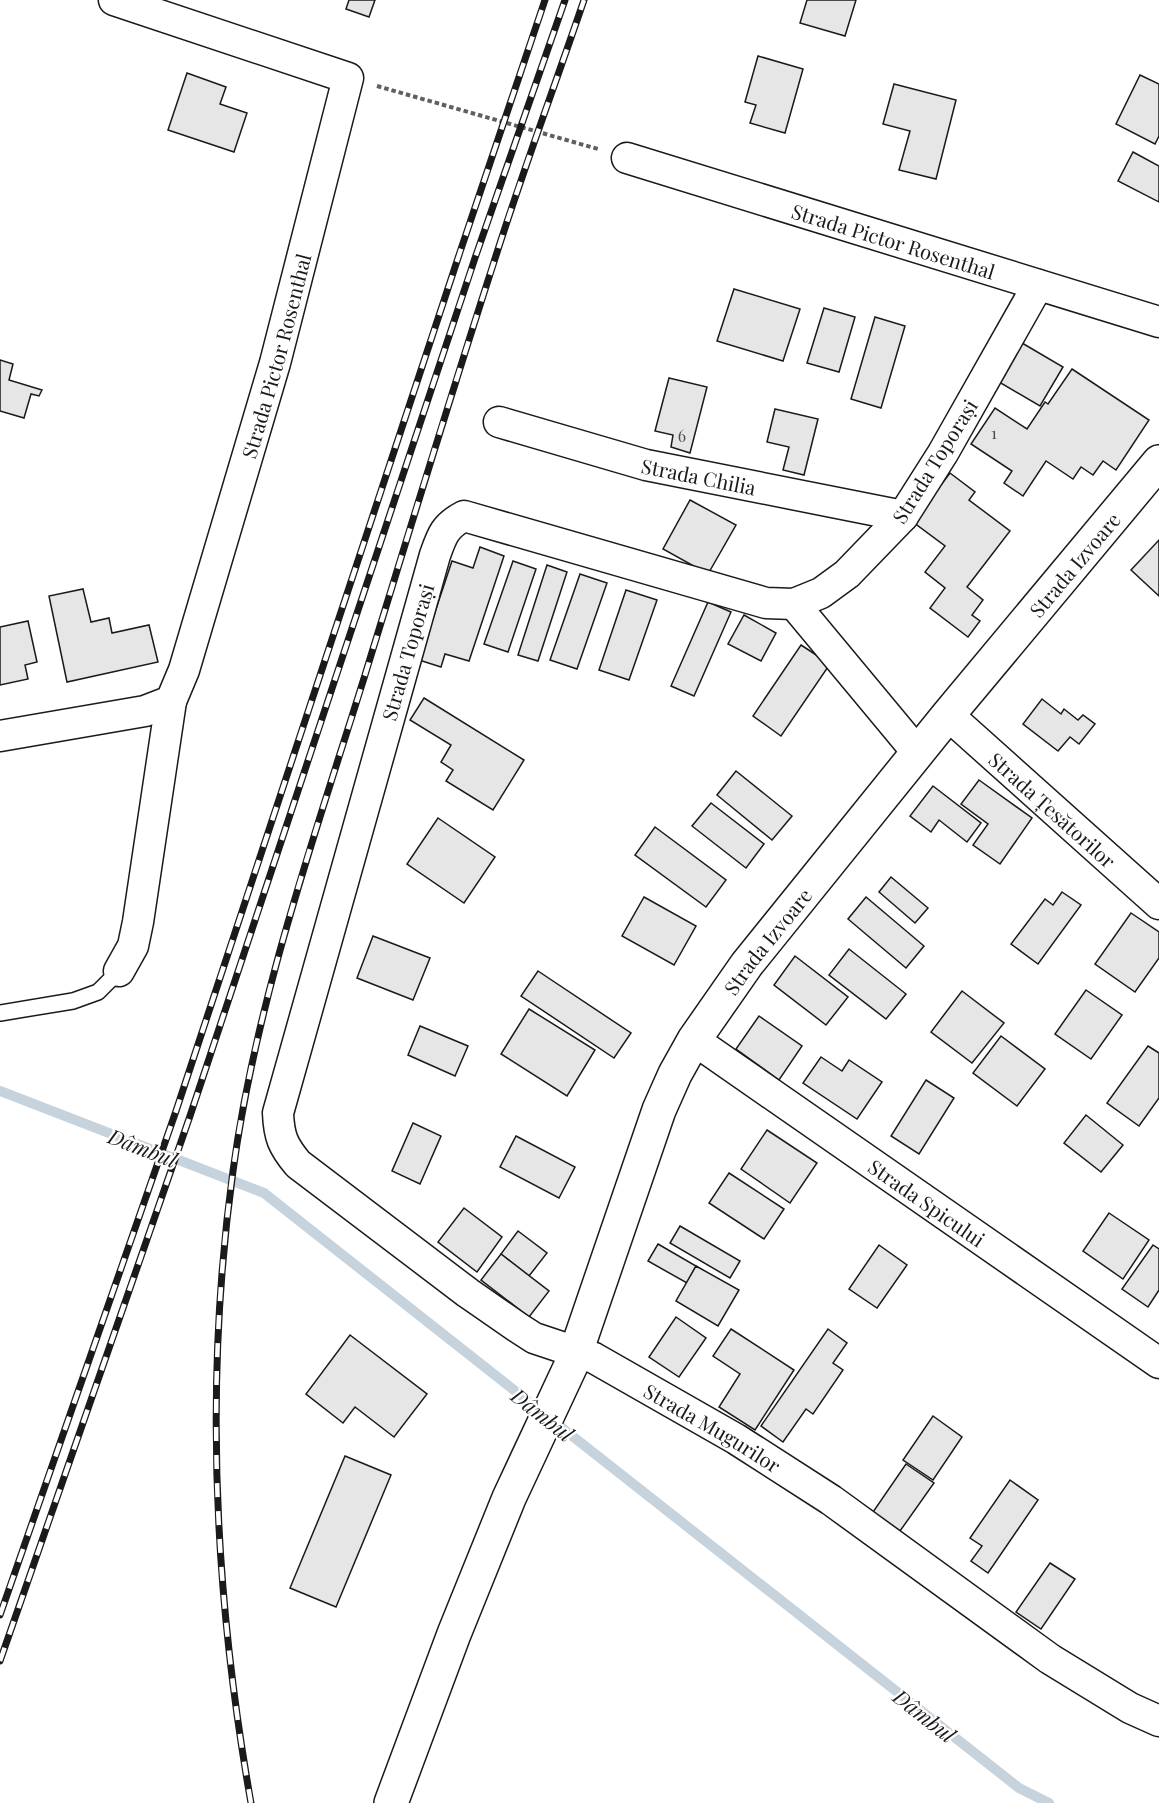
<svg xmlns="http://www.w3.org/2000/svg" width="1159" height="1803" font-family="'Playfair Display',serif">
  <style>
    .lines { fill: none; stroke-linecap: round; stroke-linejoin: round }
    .stream { stroke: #c6d2dc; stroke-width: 10 }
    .building { fill: #e6e6e6; stroke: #1a1a1a; stroke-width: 1.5 }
    .service-casing { stroke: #1a1a1a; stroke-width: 18 }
    .minor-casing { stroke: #1a1a1a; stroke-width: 33 }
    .tertiary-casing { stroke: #1a1a1a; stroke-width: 36 }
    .path { stroke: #5f5f5f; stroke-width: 4; stroke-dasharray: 4.5 3; stroke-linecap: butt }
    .service { stroke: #fff; stroke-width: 15 }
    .minor { stroke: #fff; stroke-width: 30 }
    .tertiary { stroke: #fff; stroke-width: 33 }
    .rail-casing { stroke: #1a1a1a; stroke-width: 7 }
    .rail { stroke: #fff; stroke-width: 4.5; stroke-dasharray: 14; stroke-linecap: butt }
    .labels { text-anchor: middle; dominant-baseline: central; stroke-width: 4.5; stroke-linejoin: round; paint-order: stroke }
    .number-label { font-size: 16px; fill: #4d4d4d }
    .street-label { font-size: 20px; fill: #1a1a1a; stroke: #fff }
    .water-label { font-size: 21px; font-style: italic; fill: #1a1a1a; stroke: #fff }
  </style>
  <rect width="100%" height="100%" fill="#fff"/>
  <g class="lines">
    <!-- stream -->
    <path class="stream" d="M0,1091L264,1193L1019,1788L1049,1803"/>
  </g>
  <!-- building -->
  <g class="building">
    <path d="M349,0H375L369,17L346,9Z"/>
    <path d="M807,0H856L845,36L800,23Z"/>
    <path d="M758,56L803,69L785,133L750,123L756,105L745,102Z"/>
    <path d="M187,73L226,87L220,104L247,113L234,152L168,130Z"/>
    <path d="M1140,75L1159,84V136L1155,144L1116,124Z"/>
    <path d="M894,84L956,100L936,179L899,170L910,131L883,124Z"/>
    <path d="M1133,152L1159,166V202L1118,181Z"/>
    <path d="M734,289L800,309L783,361L717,341Z"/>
    <path d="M824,308L855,317L839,372L807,363Z"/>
    <path d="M875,317L905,326L881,408L851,399Z"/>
    <path d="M1022,343L1063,367L1040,406L999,382Z"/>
    <path d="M0,360L13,364L9,380L42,390L39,396L31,394L24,418L0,411Z"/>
    <path d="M1072,369L1149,420L1116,470L1103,461L1093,475L1081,467L1073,479L1046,461L1023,496L1004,483L1012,471L971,444L995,408L1027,429L1045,402L1048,404Z"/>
    <path d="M669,378L707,387L690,453L671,447L673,435L655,431Z"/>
    <path d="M775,409L818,419L804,475L783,470L789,447L767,442Z"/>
    <path d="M950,473L975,492L969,500L1010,531L967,587L983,600L972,615L980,621L968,637L930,608L945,588L925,572L945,546L913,522Z"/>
    <path d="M690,500L736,525L708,574L663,549Z"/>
    <path d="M1159,540V596L1131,570Z"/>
    <path d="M480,547L504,556L469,661L445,654L441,667L419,660L452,561L473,568Z"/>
    <path d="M513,561L536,569L508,652L484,644Z"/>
    <path d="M547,565L567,572L538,661L518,655Z"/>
    <path d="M580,574L607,583L577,669L550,660Z"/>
    <path d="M83,589L91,622L109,618L112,633L149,625L158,662L67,682L49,596Z"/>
    <path d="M626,590L657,600L629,680L599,670Z"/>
    <path d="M708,602L731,612L694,696L671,686Z"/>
    <path d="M744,615L776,633L761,661L728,644Z"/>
    <path d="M28,621L37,662L25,665L28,679L0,685V627Z"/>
    <path d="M801,645L830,664L781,736L753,716Z"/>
    <path d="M424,698L524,760L493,810L446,781L453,770L441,762L451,745L410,720Z"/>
    <path d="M1042,699L1061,714L1064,709L1078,720L1083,715L1095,724L1079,744L1070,737L1058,751L1023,724Z"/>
    <path d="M736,771L792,816L772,840L717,795Z"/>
    <path d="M979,780L1032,818L1000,864L973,845L988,824L961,804Z"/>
    <path d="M933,786L981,823L967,842L939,820L931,832L910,816Z"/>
    <path d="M711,803L764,844L746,868L692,826Z"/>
    <path d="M438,818L495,857L464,903L407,864Z"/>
    <path d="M655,827L726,880L706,907L635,855Z"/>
    <path d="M891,877L928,908L915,923L879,892Z"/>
    <path d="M1062,892L1081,905L1038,964L1011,944L1045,899L1053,905Z"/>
    <path d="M644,897L696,926L674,965L622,936Z"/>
    <path d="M866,897L924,946L906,968L848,919Z"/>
    <path d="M1131,913L1159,932V958L1135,992L1095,964Z"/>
    <path d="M373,936L430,958L413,1000L357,978Z"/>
    <path d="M849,949L906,994L886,1019L829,975Z"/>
    <path d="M795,956L848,997L826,1025L774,985Z"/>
    <path d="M538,971L631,1033L614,1058L521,996Z"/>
    <path d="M1086,990L1122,1015L1091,1059L1055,1034Z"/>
    <path d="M962,991L1004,1023L972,1063L931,1032Z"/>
    <path d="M529,1009L595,1050L567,1096L501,1054Z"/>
    <path d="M759,1016L802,1046L779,1080L736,1049Z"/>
    <path d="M420,1026L468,1046L455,1076L408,1055Z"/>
    <path d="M1001,1036L1045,1069L1017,1106L973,1073Z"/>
    <path d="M1148,1046L1159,1053V1098L1139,1126L1107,1103Z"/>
    <path d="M821,1057L842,1071L849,1060L882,1082L857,1119L803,1083Z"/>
    <path d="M926,1080L954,1098L919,1154L891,1136Z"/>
    <path d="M1086,1115L1123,1145L1101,1172L1064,1143Z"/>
    <path d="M413,1123L441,1136L420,1184L392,1171Z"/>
    <path d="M767,1130L817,1163L790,1203L741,1169Z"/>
    <path d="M516,1136L575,1167L559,1198L500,1167Z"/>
    <path d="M729,1173L784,1209L764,1239L709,1203Z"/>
    <path d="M464,1208L502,1237L477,1272L438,1242Z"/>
    <path d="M1109,1213L1149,1240L1123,1279L1083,1251Z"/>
    <path d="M680,1226L740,1261L730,1278L670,1243Z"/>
    <path d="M518,1231L547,1253L529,1276L501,1254Z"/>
    <path d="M658,1244L696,1266L687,1283L648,1261Z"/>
    <path d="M879,1245L907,1265L877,1308L849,1289Z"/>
    <path d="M1153,1245L1159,1249V1290L1148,1307L1122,1289Z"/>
    <path d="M501,1254L549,1291L529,1317L481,1280Z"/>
    <path d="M696,1266L739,1290L718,1326L676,1301Z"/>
    <path d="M676,1317L706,1338L679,1377L649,1357Z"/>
    <path d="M731,1329L794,1370L755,1430L719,1407L740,1374L713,1356Z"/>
    <path d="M828,1329L847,1343L833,1363L843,1370L813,1414L806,1409L783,1442L761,1426Z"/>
    <path d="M350,1335L427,1394L394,1437L355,1407L343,1423L306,1394Z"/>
    <path d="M933,1416L962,1437L933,1480L903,1460Z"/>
    <path d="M345,1456L391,1475L336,1607L290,1588Z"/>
    <path d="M906,1464L934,1483L900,1531L873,1512Z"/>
    <path d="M1010,1480L1038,1500L988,1573L971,1561L982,1546L970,1538Z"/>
    <path d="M1050,1563L1075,1579L1041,1629L1016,1612Z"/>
  </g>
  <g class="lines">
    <!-- service casing -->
    <g class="service-casing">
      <path id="service" d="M0,1013L73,1001L98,992L119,971"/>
    </g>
    <!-- minor casing -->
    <g class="minor-casing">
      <g id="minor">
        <path id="s1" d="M627,158L1159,322"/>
        <path id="s2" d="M1038,285L943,453L903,516L847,574L821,593L794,604L766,603L464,516C445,526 442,535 435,555L278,1113C279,1137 283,1146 298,1164L468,1293L517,1327L534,1338L594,1358L736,1439L831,1500L1050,1659L1130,1708L1159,1721"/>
        <path id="s3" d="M499,422L646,465L903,516"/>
        <path d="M794,604L917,752"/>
        <path id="s4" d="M948,715L1159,904"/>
        <path id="s5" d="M0,736L145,711L171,701L184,670L275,363L348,78L114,0"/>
        <path d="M119,971L133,946L138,922L171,701"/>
        <path id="s6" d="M694,1040L1159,1363"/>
      </g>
    </g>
    <!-- tertiary casing -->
    <g class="tertiary-casing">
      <g id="tertiary">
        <path id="s7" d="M391,1803L454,1634L509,1498L573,1361L659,1110L675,1074L694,1040L747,964L948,715L1159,462"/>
      </g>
    </g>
    <!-- path -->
    <path class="path" d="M377,86L598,149"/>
    <!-- service -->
    <use href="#service" class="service"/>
    <!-- minor -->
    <use href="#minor" class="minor"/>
    <!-- tertiary -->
    <use href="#tertiary" class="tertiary"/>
    <!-- rail casing -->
    <g class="rail-casing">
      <g id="rail">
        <path d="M0,1615L176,1111L460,252L545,0"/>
        <path d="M0,1661L190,1116L475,258L565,0"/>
        <path d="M251,1803C214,1594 204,1382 233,1171C256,1001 314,838 365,675C407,538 449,401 493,265C521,176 554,88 584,0"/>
      </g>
    </g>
    <!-- rail -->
    <use href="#rail" class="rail"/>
  </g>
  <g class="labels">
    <!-- number labels -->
    <g class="number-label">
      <text x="994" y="432">1</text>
      <text x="682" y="435">6</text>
    </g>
    <!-- street labels -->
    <g class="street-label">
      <text stroke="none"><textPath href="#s1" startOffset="279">Strada Pictor Rosenthal</textPath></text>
      <text stroke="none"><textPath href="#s5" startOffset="536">Strada Pictor Rosenthal</textPath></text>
      <text transform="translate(934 461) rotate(-58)">Strada Toporași</text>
      <text stroke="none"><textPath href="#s3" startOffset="207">Strada Chilia</textPath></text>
      <text stroke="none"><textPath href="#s7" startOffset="1431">Strada Izvoare</textPath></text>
      <text transform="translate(407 652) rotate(-74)">Strada Toporași</text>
      <text stroke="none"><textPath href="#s4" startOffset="141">Strada Țesătorilor</textPath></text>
      <text stroke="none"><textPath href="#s7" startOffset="945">Strada Izvoare</textPath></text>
      <text stroke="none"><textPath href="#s6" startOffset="284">Strada Spicului</textPath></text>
      <text stroke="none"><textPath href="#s2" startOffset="1932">Strada Mugurilor</textPath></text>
    </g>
    <!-- water labels -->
    <g class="water-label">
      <text transform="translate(143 1147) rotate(21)">Dâmbul</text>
      <text transform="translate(543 1414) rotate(38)">Dâmbul</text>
      <text transform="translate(925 1715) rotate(38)">Dâmbul</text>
    </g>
  </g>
</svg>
